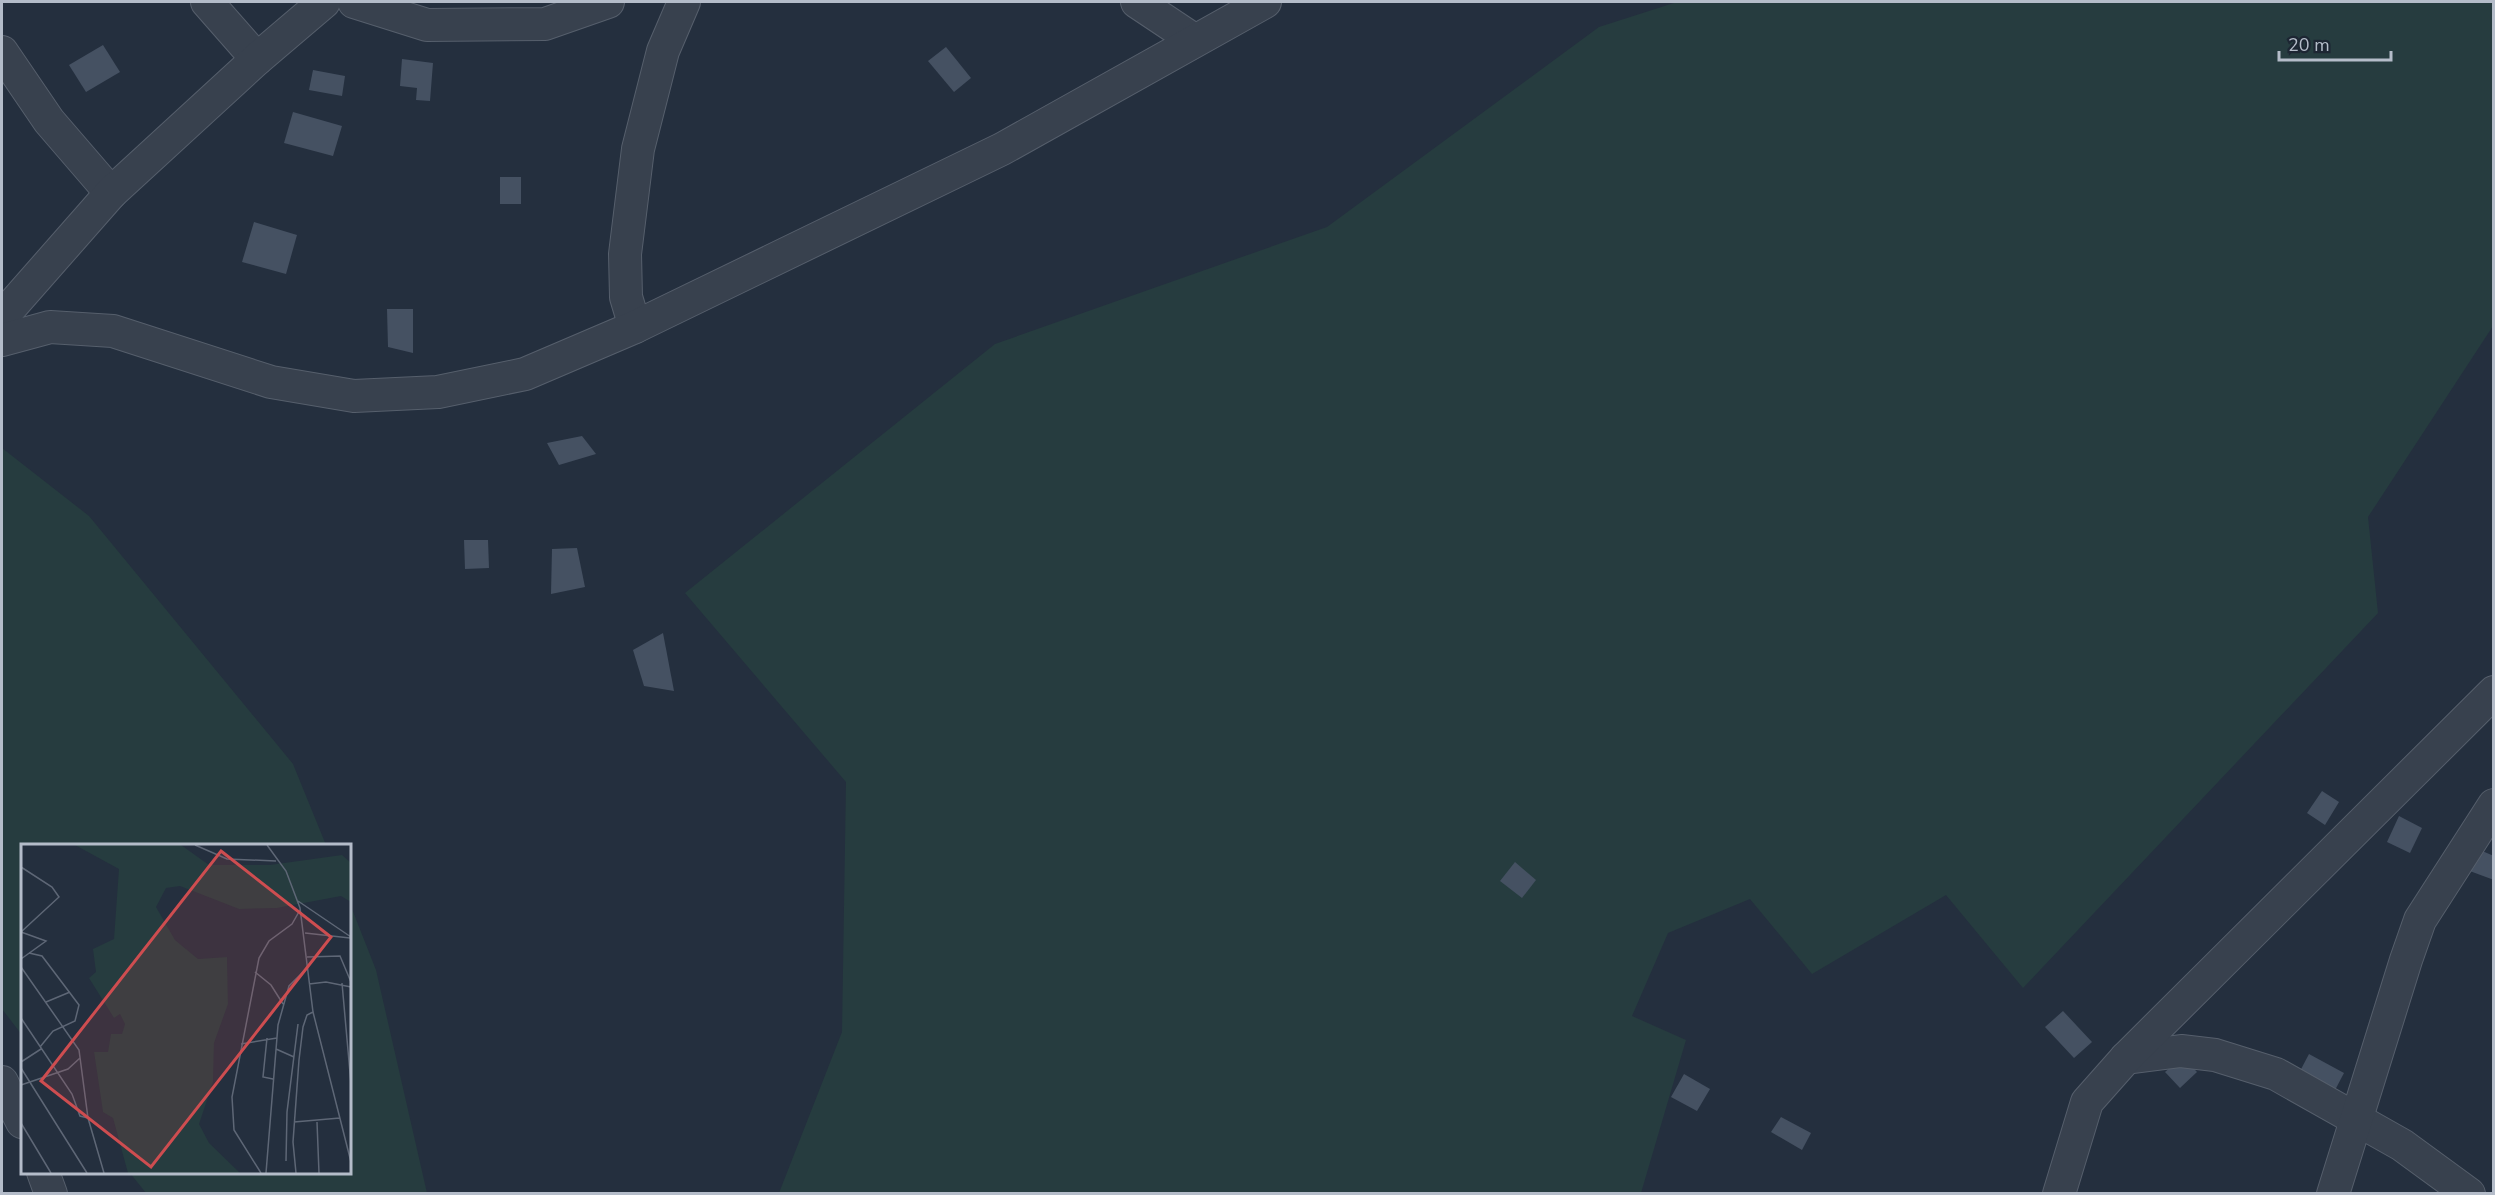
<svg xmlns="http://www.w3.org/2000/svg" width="2495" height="1195" font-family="'Nunito Sans',sans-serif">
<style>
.green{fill:#263c3f}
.building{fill:#455162}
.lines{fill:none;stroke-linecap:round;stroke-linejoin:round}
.minor-casing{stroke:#565f6c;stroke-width:34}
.minor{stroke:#38414e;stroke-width:32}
.inset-road{fill:none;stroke:#5e6776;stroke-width:1.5}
.view{fill:#ce4d50;fill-opacity:0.15;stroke:#ce4d50;stroke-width:3}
.inset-edge{fill:none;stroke:#b4bcc9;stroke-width:3}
</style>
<rect width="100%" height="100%" fill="#242f3e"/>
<g class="green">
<path d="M1677 2H2493V326L2368 517 2378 613 2023 988 1946 895 1812 974 1750 899 1668 933 1632 1016 1686 1040 1641 1193H779L842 1032 846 782 685 593 995 344 1327 227 1599 27Z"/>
<path d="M2 448 89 516 293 764 326 845 22 846V1035L2 1009Z"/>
<path d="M350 904 376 970 427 1193H146L130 1173 350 1172Z"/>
</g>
<g class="building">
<path d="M103 45 120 72 86 92 69 65Z"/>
<path d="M946 47 971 78 954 92 928 61Z"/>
<path d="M402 59 433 63 430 101 416 100 417 88 400 86Z"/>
<path d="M313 70 345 76 342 96 309 90Z"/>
<path d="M293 112 342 126 333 156 284 143Z"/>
<rect x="500" y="177" width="21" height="27"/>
<path d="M254 222 297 235 286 274 242 262Z"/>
<path d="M387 309H413V353L388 347Z"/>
<path d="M582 436 596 454 559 465 547 443Z"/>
<path d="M464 540H488L489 568 465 569Z"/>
<path d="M577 548 585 587 551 594 552 549Z"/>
<path d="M663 633 674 691 644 686 633 650Z"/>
<path d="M2322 791 2339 802 2325 825 2307 813Z"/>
<path d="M2399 816 2422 828 2410 853 2387 842Z"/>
<path d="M2475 848 2494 856V880L2467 870Z"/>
<path d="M1515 862 1536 880 1522 898 1500 881Z"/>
<path d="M2063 1011 2092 1042 2074 1058 2045 1027Z"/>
<path d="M2309 1054 2344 1073 2334 1092 2299 1073Z"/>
<path d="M2183 1057 2197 1072 2180 1088 2165 1072Z"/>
<path d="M1684 1074 1710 1089 1697 1111 1671 1097Z"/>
<path d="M1781 1117 1811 1133 1802 1150 1771 1132Z"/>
</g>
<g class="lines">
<g class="minor-casing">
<g id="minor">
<path d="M207 2 257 59"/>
<path d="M354 2 427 25 545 24 608 2"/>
<path d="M1137 2 1194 40"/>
<path d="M2 52 49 121 111 193"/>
<path d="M2 317 111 193 257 59 324 2"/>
<path d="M635 327 626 297 625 254 638 149 663 51 684 2"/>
<path d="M2 340 50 327 113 331 271 382 354 396 438 392 525 374 635 327 1002 149 1265 2"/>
<path d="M2126 1058 2181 1051 2215 1055 2276 1074 2402 1145 2469 1194"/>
<path d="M2 1082 22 1122"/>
<path d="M43 1172 51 1194"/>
<path d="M2059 1194 2087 1102 2126 1058 2494 692"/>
<path d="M2333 1194 2406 960 2420 920 2494 805"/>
</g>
</g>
<use href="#minor" class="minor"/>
</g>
<g transform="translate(21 844)">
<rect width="330" height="330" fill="#242f3e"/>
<path d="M54 1H160L188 21H249L321 11 330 19V58L320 52 256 64 218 65 159 42 145 44 135 63 154 96 177 115 206 113 207 160 193 199 192 238 178 280 188 299 219 329H107L92 274 82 268 73 208H87L90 190H101L104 180 99 170 93 174 68 134 75 128 72 105 93 95 98 25Z" fill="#263c3f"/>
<path class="inset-road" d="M174 1 206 15 255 17M246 1 265 27 279 64 292 168 330 318M0 23 31 43 38 53 0 88M277 57 330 93M0 88 25 97 0 115M284 89 329 94M8 109 21 112 58 161 54 177 32 187 19 203M286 113 319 112 330 138M0 123 58 206 67 274 83 329M234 128 250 141 262 160M321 139 330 240M288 140 305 138 330 143M25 158 49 148M0 174 51 250 59 272 67 274M246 194 242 233 252 235M220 200 256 194M255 205 273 213M0 218 20 205M0 224 66 329M0 241 47 225 59 214M273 278 319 274M296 278 298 329M0 279 30 329M265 317 266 268 277 180M240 329 213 286 211 253 238 114 248 97 271 80 279 66M245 329 257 181 268 142 286 124M275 329 272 298 278 216 282 183 286 171 292 168"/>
<path class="view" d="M200 7 310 93 130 323 20 237Z"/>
<rect width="330" height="330" class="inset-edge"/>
</g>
<rect width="2495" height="1195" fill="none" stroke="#b4bcc9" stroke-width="6"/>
<path d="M2279 51v9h112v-9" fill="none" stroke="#b4bcc9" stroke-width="3"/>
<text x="2288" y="51" font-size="18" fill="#b4bcc9" stroke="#1d2633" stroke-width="4.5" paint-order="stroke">20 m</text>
</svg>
